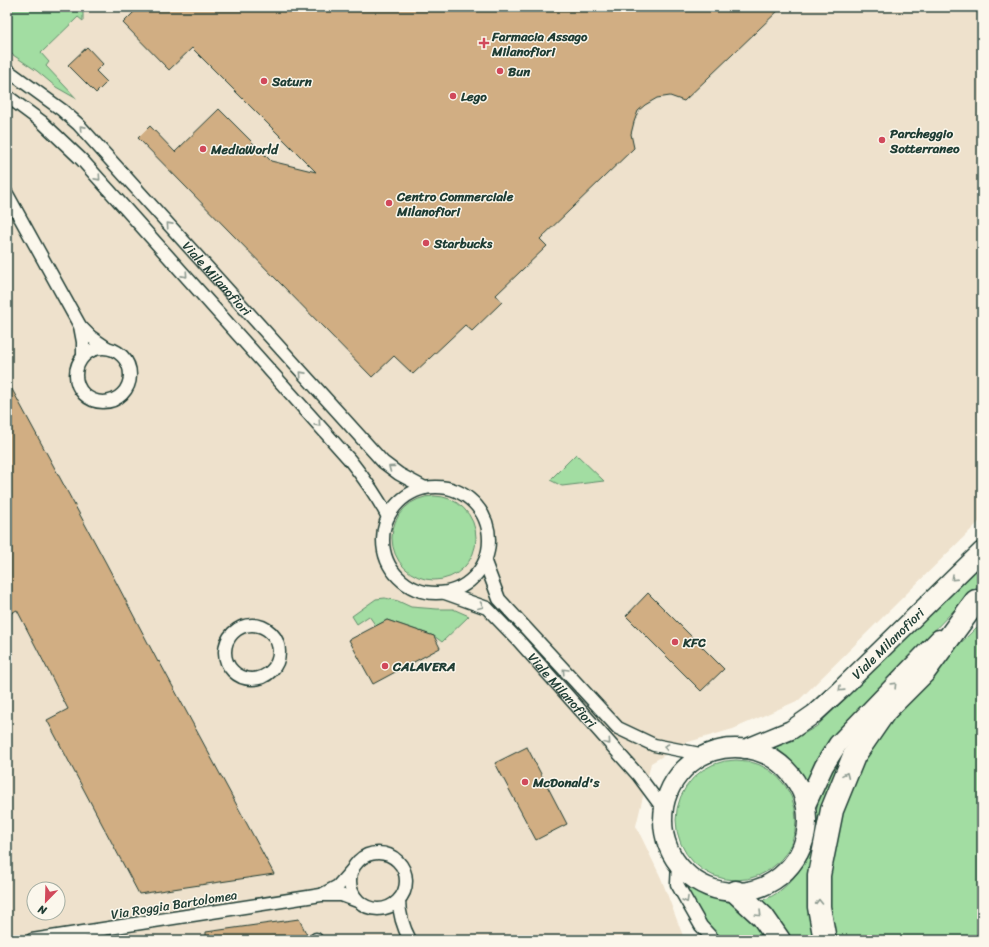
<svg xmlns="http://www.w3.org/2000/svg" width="989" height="947" font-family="Sriracha,sans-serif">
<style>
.built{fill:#eee1cc;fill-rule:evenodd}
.green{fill:#a2dda2;stroke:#608d6b}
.building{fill:#d1ae83;stroke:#1f3d34}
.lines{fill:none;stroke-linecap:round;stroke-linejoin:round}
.street-casing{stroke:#1f3d34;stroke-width:15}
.secondary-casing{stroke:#1f3d34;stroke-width:21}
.highway-casing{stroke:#1f3d34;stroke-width:25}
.street{stroke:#fbf7ec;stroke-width:12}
.secondary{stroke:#fbf7ec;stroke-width:18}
.highway{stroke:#fbf7ec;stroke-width:22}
.oneway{stroke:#8d9a90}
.poi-dot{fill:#d1495b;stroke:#fbf7ec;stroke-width:1.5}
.labels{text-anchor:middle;stroke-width:3;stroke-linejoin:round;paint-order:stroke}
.poi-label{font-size:13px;font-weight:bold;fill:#1f3d34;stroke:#fbf7ec;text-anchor:start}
.street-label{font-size:13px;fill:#1f3d34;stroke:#fbf7ec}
</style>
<rect width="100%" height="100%" fill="#fbf7ec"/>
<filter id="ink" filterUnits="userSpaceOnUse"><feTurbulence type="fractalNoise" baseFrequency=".025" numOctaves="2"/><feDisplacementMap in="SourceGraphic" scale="8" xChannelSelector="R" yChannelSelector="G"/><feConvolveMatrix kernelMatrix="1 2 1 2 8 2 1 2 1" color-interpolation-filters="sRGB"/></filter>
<g filter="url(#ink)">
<path class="built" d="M7 7H982V519L799 700 733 729 685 743 651 763 636 826 661 878 683 936 677 940H7ZM34 889H58V913H34Z"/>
<g class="green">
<path d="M7 7H80L83 12V21L78 17 41 53 49 62 46 66 77 99 56 87 37 71 7 51Z"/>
<path d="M576 454 604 481 562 486 550 480Z"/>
<circle cx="434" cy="538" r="42"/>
<path d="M982 565V581L849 719 837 734 807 785C799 768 788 758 773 747L792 741 817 726Z"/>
<path d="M385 598 398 601 411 607 437 609H453L469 616 442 642 434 636 387 620 376 626 369 616 357 624 352 616 376 599Z"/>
<path d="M982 622V940H834L828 883 834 839 854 775 892 711Z"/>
<path d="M852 741 851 750 817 940H786L756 902C760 901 764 900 768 898 789 889 812 858 815 836 816 824 815 812 819 799 825 778 838 758 852 741Z"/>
<circle cx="736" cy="820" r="60"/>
<path d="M683 882 712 898 732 902 747 916 769 940H721C706 924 689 903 683 882Z"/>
</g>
<g class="building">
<path d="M139 7H782L684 101 670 96 657 98 645 105 638 111 634 122 631 134 634 148 540 239 547 246 496 295 502 302 472 331 465 325 413 374 394 356 372 377 138 138 150 126 175 152 219 109 271 161 316 172 192 48 169 70 123 23Z"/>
<path d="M87 47 103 64 96 71 107 82 96 93 68 65Z"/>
<path d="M7 380 106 563 158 662 159 661 274 874 139 894 47 720 68 709 17 610 7 615Z"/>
<path d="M648 593 724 669 701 691 626 616Z"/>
<path d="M387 620 434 636 440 648 373 684 349 640Z"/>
<path d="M527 747 567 824 536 840 495 763Z"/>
<path d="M299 919 308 937V940H206V932Z"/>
</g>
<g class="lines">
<g class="street-casing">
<g id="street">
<path id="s1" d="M7 70 62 110 78 124 383 462 399 474 425 488"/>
<path d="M7 96 42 122 82 160 349 459C364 478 377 496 388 517"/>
<path d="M7 194 80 326 83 342V356"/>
<path d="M80 326 91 337 107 348"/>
<circle cx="103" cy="375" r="27"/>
<circle cx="436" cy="540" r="53"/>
<path d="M485 562 499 599 618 728 654 745 705 755"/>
<path id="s2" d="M445 593 487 608 518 640 638 775 664 810"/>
<circle cx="252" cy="652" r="27"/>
<circle cx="378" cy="881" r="28"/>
<path d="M678 863 677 884 701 926 714 940"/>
<path d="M323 894 338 886 352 870"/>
<path d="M399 900C399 915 403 927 410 940"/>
<path d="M32 940 321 895H341L357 901"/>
<path d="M315 940 316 939"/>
</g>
</g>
<g class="secondary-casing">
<g id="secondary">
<circle cx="735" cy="820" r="72"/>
<path id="s3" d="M745 749 791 730 814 714 840 690 982 551"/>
<path d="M806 805 824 766 838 744 939 639"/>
</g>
</g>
<g class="highway-casing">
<g id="highway">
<path d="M736 892 763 917 779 940"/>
<path d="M825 940 819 907V875L832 810 854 756 885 711 924 672 976 601"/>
</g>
</g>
<use href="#street" class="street"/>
<use href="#secondary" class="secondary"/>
<use href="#highway" class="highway"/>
</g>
<defs><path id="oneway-chevron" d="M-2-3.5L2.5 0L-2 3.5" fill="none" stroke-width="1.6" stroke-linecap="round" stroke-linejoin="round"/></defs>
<g class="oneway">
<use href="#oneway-chevron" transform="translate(82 128) rotate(-132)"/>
<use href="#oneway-chevron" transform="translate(98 178) rotate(48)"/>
<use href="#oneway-chevron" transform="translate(169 225) rotate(-132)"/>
<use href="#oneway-chevron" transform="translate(185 275) rotate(48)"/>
<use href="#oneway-chevron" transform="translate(302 374) rotate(-132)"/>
<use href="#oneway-chevron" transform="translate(318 424) rotate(48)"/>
<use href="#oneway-chevron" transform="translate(391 468) rotate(-143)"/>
<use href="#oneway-chevron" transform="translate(954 578) rotate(136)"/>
<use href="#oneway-chevron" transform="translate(481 606) rotate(22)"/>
<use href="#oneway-chevron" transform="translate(565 671) rotate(-133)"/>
<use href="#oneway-chevron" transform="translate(894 685) rotate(-46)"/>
<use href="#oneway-chevron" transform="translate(841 689) rotate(136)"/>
<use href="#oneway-chevron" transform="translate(608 742) rotate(49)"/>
<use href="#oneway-chevron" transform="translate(666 747) rotate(-169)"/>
<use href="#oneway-chevron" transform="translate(846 775) rotate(-66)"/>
<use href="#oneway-chevron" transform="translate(686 900) rotate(60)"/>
<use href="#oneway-chevron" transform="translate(819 902) rotate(-91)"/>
<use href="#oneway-chevron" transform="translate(759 914) rotate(45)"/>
</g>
</g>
<g class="poi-dot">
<path d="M482 37h4v4h4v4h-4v4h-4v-4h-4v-4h4z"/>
<circle cx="500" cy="71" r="4"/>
<circle cx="264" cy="81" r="4"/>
<circle cx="453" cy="96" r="4"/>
<circle cx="882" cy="140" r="4"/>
<circle cx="203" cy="149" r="4"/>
<circle cx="389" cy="203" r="4"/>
<circle cx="426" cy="243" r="4"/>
<circle cx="675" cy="642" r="4"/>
<circle cx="385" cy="666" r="4"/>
<circle cx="525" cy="782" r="4"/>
</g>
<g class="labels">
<g class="poi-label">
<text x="492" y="41">Farmacia Assago<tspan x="492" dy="15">Milanofiori</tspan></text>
<text x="508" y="76">Bun</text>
<text x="272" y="86">Saturn</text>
<text x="461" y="101">Lego</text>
<text x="890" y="138">Parcheggio<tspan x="890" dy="15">Sotterraneo</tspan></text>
<text x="211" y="154">MediaWorld</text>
<text x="397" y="201">Centro Commerciale<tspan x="397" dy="15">Milanofiori</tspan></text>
<text x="434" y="248">Starbucks</text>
<text x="683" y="647">KFC</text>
<text x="393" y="671">CALAVERA</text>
<text x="533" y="787">McDonald's</text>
</g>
<g class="street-label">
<text dy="5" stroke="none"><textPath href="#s1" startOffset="297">Viale Milanofiori</textPath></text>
<text dy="5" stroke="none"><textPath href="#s3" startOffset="180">Viale Milanofiori</textPath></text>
<text dy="5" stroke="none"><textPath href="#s2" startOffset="156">Viale Milanofiori</textPath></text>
<text transform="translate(174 904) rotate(-9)" y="5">Via Roggia Bartolomea</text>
</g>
</g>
<rect width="989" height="947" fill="none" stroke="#fbf7ec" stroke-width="24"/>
<rect x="12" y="12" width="965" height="923" fill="none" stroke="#1f3d34" stroke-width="1.5" filter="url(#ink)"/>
<g transform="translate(46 901) rotate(203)"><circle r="19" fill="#fbf7ec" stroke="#a3ada2"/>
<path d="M0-3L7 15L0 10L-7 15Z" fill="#d1495b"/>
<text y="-6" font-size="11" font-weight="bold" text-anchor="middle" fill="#1f3d34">N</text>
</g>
</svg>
